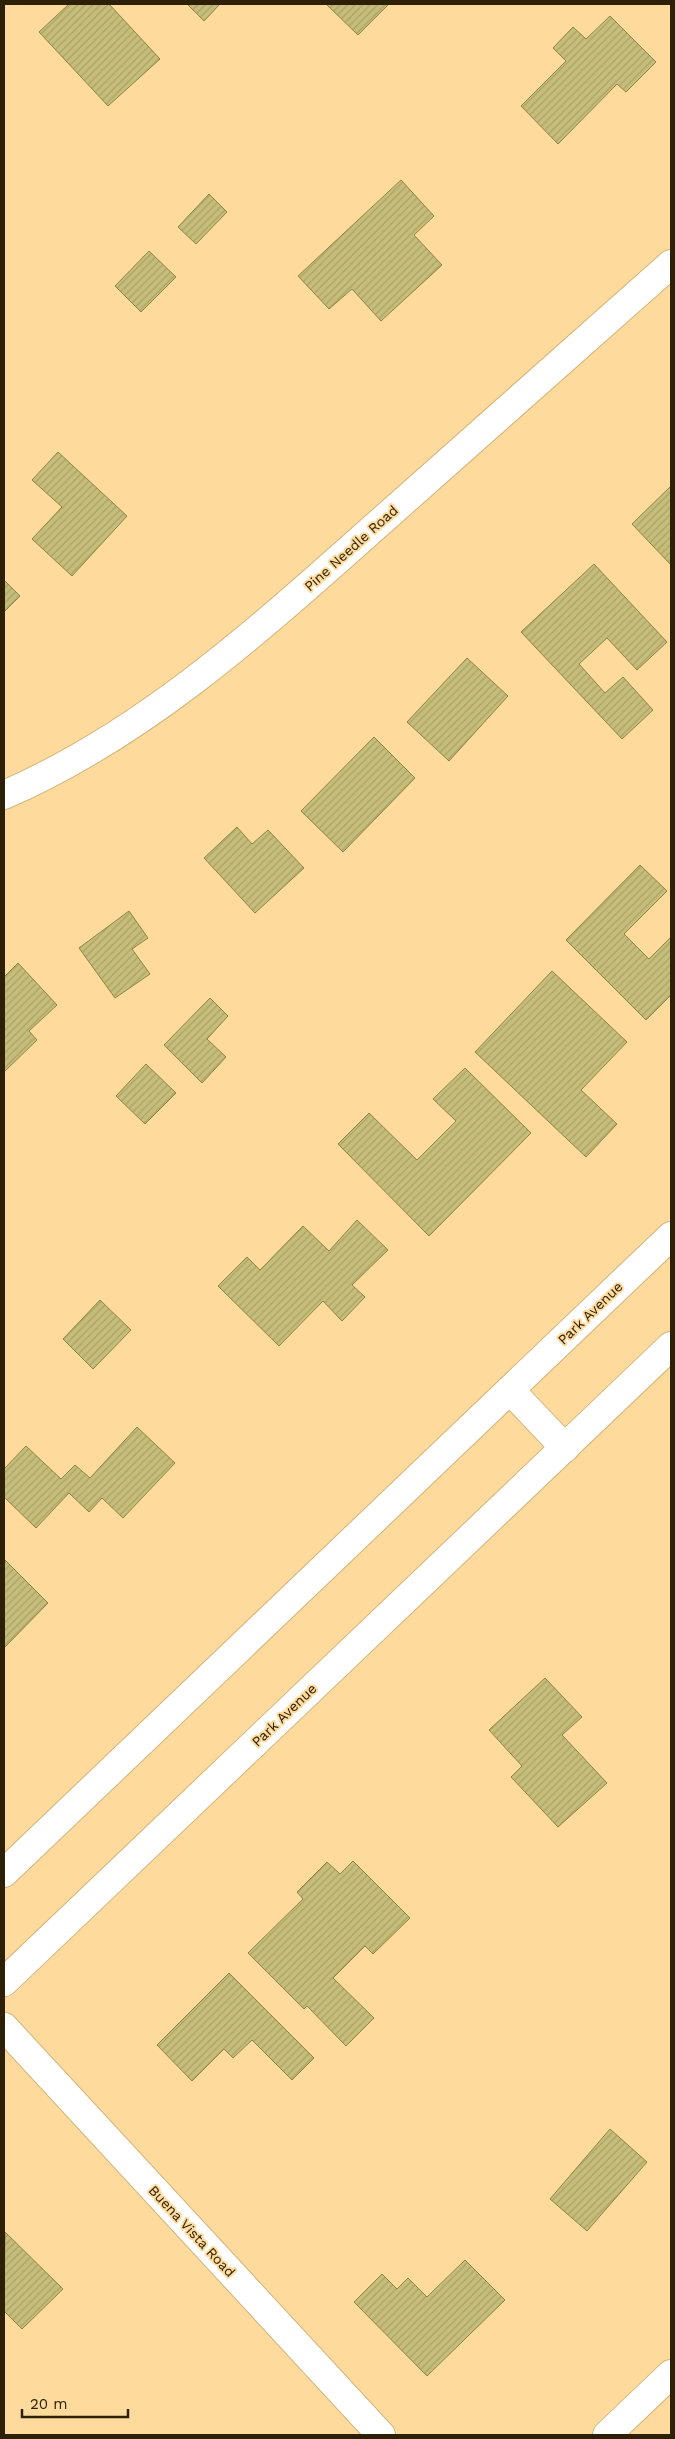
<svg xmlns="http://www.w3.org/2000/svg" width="675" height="2439" font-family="'Work Sans',sans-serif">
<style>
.building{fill:url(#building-hatch);stroke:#8d8442}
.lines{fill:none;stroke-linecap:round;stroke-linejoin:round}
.street-casing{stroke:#d5b376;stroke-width:30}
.secondary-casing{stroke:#d5b376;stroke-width:30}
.street{stroke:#fff;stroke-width:28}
.secondary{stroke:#fff;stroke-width:28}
.labels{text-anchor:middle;stroke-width:4;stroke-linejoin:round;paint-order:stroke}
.street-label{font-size:14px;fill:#2d2006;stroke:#fedb9d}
</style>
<defs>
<pattern id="building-hatch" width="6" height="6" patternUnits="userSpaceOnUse" patternTransform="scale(1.25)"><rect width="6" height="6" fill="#c6bd7a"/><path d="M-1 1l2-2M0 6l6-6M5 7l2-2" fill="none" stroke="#aaa268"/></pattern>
</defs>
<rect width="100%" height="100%" fill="#fedb9d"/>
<g class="building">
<path d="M69 4H109L160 59 108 106 39 32Z"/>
<path d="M187 4H220L204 21Z"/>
<path d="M326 4H389L358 35Z"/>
<path d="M610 16 656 62 626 92 617 84 558 144 521 106 566 61 553 48 573 27 586 39Z"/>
<path d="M401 180 434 216 414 235 442 265 381 321 352 289 329 309 298 276Z"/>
<path d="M209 194 227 212 196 244 178 227Z"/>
<path d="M149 251 176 277 141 312 115 286Z"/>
<path d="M58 452 127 516 72 576 32 539 62 507 32 480Z"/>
<path d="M671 486V565L632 524Z"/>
<path d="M594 564 667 642 637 670 607 638 579 664 605 693 623 677 653 710 622 739 521 632Z"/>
<path d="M4 580 20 596 4 612Z"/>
<path d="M467 658 508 696 449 761 407 722Z"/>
<path d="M374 737 415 778 343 852 301 811Z"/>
<path d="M237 827 252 844 268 830 304 868 255 913 204 858Z"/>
<path d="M640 865 667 891 624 934 649 959 671 937V995L646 1020 566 940Z"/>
<path d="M129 911 148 938 132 949 150 974 115 998 79 948Z"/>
<path d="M18 963 57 1005 29 1031 37 1040 4 1072V977Z"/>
<path d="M552 971 627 1042 581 1090 617 1124 586 1157 475 1052Z"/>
<path d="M210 998 228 1016 207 1039 226 1057 202 1083 164 1045Z"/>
<path d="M146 1064 176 1093 145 1124 116 1096Z"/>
<path d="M465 1068 531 1133 429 1236 338 1144 369 1113 417 1160 456 1121 433 1099Z"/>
<path d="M357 1220 388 1250 352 1285 365 1297 342 1321 323 1301 279 1346 218 1286 247 1257 260 1270 303 1226 329 1251Z"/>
<path d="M100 1300 131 1330 93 1369 63 1339Z"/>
<path d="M137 1427 175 1463 123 1518 102 1498 89 1512 69 1493 36 1528 4 1497V1469L26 1446 61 1479 75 1465 90 1478Z"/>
<path d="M4 1559 48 1603 4 1648Z"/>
<path d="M545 1678 582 1717 562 1735 607 1783 558 1827 511 1777 522 1766 489 1730Z"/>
<path d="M353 1861 410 1918 373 1954 365 1946 333 1978 374 2018 346 2046 307 2006 304 2009 248 1953 303 1899 297 1892 327 1862 340 1874Z"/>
<path d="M229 1973 314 2058 292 2080 252 2040 233 2058 224 2049 192 2081 157 2045Z"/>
<path d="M610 2129 647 2162 587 2231 550 2199Z"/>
<path d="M5 2232 63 2289 22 2329 4 2311Z"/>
<path d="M465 2260 505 2300 427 2376 354 2302 382 2274 397 2289 408 2278 427 2297Z"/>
</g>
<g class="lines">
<g class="street-casing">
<g id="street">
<path d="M510 1390 565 1448"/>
<path d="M4 1873 671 1236"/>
<path d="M4 1982 671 1346"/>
</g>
</g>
<g class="secondary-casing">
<g id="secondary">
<path d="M4 795C147 733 263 626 378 524 476 437 574 351 671 264"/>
<path d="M4 2027 381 2435"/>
<path d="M607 2435 671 2374"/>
</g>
</g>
<use href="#street" class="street"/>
<use href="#secondary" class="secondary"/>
</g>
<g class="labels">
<g class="street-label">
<text transform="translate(351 548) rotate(-42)" y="5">Pine Needle Road</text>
<text transform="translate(590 1313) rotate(-44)" y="5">Park Avenue</text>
<text transform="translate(284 1715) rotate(-44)" y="5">Park Avenue</text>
<text transform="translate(192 2231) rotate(47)" y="5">Buena Vista Road</text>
</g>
</g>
<rect width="675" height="2439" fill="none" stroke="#2d2006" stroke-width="10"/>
<path d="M22 2409v8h106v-8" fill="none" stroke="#2d2006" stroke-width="2.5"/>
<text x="30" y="2409" font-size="15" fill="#2d2006" stroke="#fedb9d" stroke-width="4" paint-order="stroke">20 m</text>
</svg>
